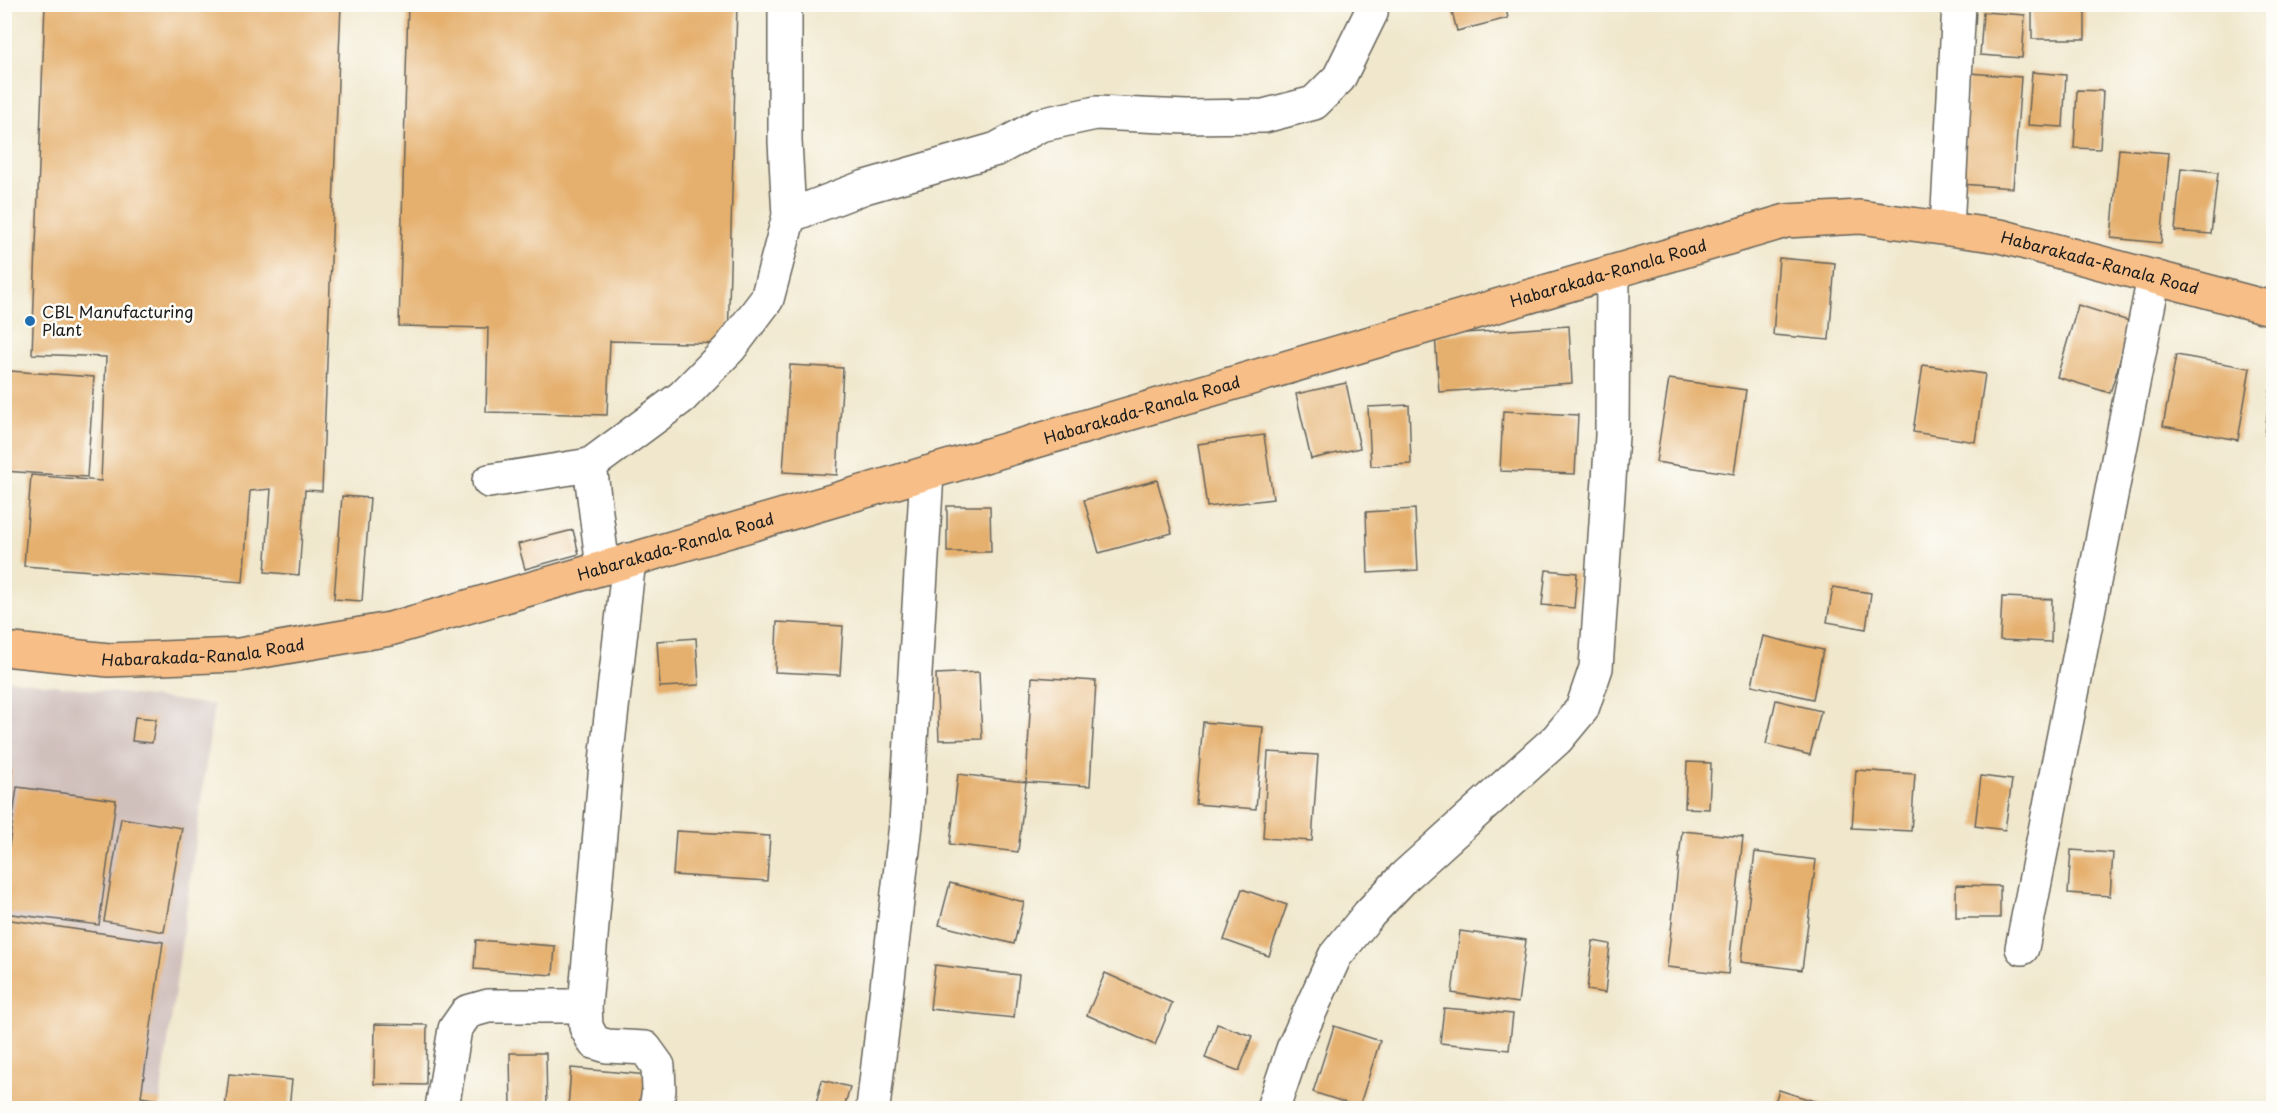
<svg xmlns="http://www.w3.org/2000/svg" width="2278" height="1113" font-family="'Playpen Sans',sans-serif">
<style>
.industrial{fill:#d0c0bc}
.building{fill:#e5b06e}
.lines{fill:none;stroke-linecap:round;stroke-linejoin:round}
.minor-casing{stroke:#66635a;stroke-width:36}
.major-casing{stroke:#66635a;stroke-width:36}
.minor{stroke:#fff;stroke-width:33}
.major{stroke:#f7be87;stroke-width:33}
.poi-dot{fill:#1f6fb2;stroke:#fdfcf7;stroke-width:2}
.labels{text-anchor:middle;stroke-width:5;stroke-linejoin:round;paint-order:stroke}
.street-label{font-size:16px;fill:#1c1c1c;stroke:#fdfcf7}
.poi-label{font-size:16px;fill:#1c1c1c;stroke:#fdfcf7;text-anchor:start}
</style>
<rect width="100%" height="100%" fill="#fdfcf7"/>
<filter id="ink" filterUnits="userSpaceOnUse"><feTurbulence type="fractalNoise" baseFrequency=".0167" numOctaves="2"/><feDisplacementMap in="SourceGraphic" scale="12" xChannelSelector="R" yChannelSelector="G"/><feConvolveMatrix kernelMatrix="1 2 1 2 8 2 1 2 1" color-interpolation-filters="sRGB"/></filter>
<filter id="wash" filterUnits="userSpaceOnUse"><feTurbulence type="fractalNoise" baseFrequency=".008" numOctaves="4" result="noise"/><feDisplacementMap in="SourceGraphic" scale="24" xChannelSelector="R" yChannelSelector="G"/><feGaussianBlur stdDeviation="1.35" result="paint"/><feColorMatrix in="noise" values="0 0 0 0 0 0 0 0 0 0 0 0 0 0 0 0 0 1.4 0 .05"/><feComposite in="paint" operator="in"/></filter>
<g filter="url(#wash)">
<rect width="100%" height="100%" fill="#f0e7cc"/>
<path class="industrial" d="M5 679 214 705 159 1108H5Z"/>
<g id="blocks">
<g class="building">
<path d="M45 4H341L322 491 305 490 299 575 265 572 271 489 250 491 243 582 24 566 31 475 101 481 106 357 32 354Z"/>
<path d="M408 4H737L728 344 610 341 607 415 486 412 488 328 399 326Z"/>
<path d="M1450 4H1505L1508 18 1457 31Z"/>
<path d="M1989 4H2019L2018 10Z"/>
<rect x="2032" y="4" width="53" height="35"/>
<path d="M1983 12 2025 15 2022 58 1980 55Z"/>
<path d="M2032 72 2066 75 2063 127 2028 125Z"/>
<path d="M1969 73 2021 77 2013 188 1961 184Z"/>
<path d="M2077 90 2103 91 2100 149 2074 148Z"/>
<path d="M2119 149 2169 153 2161 243 2111 238Z"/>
<path d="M2181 168 2218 172 2211 234 2175 231Z"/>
<path d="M1779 258 1835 263 1829 340 1773 335Z"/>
<path d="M2078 305 2132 322 2110 393 2057 377Z"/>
<path d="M1569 326 1572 383 1439 392 1435 335Z"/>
<path d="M2176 355 2250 368 2238 440 2163 426Z"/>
<path d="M790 365 843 368 837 475 783 472Z"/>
<path d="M1923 365 1985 374 1975 442 1913 432Z"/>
<path d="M10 371 94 377 87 477 4 471V440Z"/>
<path d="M1669 379 1746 390 1734 474 1656 462Z"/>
<path d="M1346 383 1360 448 1311 459 1296 394Z"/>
<path d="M2270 391 2274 392V436L2265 435Z"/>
<path d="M1409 405 1411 464 1371 466 1368 407Z"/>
<path d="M1503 411 1578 415 1575 474 1500 471Z"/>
<path d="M1264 435 1273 499 1207 507 1198 444Z"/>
<path d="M1157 480 1172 533 1099 553 1084 500Z"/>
<path d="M342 496 370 498 362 601 334 599Z"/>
<path d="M947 506H990L991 552H947Z"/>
<path d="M1415 509 1418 570 1368 573 1366 512Z"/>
<path d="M573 530 579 554 525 569 518 544Z"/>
<path d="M1546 570 1577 573 1574 608 1542 605Z"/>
<path d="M1833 587 1871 593 1866 629 1827 622Z"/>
<path d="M2002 597 2052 599 2051 642 2000 640Z"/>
<path d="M777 622 843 626 840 675 775 672Z"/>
<path d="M1763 636 1823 650 1813 699 1752 685Z"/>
<path d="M696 638 699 685 660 687 657 641Z"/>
<path d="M979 672 982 739 939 740 936 674Z"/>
<path d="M1032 677 1096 681 1090 786 1026 782 1018 852 950 844 958 774 1026 782Z"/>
<path d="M1776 700 1821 711 1810 755 1766 744Z"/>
<path d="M135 717 156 719 152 743 132 741Z"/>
<path d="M1203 722 1263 727 1256 809 1196 804Z"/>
<path d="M1268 752 1318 755 1312 841 1263 838Z"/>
<path d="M1687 762 1711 763 1709 809 1685 808Z"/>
<path d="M4 768 12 769 6 807 4 806Z"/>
<path d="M1856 770 1915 774 1911 831 1852 828Z"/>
<path d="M1981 776 2012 780 2005 830 1975 826Z"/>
<path d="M17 787 116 800 99 925 4 913V883Z"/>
<path d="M121 818 182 828 164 932 104 921Z"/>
<path d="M676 831 770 836 767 881 673 875Z"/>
<path d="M1682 831 1743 837 1728 974 1667 967Z"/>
<path d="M2071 850 2113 853 2110 896 2068 893Z"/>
<path d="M1755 852 1816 860 1802 970 1741 962Z"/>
<path d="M950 883 1024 902 1014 944 939 925Z"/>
<path d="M1956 885 2000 886V918H1956Z"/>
<path d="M1242 889 1287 905 1269 956 1224 940Z"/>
<path d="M4 919 163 942 141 1097 161 1100 159 1108H4Z"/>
<path d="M1460 931 1526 940 1518 1003 1452 993Z"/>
<path d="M476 940 555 946 553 975 474 969Z"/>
<path d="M1593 941 1610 944 1605 993 1587 990Z"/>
<path d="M935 965 1019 975 1014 1018 930 1009Z"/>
<path d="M1105 973 1172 1003 1155 1045 1087 1015Z"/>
<path d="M1444 1008 1513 1014 1509 1050 1440 1043Z"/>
<path d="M375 1024 427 1025 426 1085 374 1084Z"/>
<path d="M1217 1024 1252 1036 1239 1071 1205 1058Z"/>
<path d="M1334 1026 1380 1041 1359 1107 1313 1092Z"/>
<path d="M510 1053H546L547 1108H511Z"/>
<path d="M571 1068 648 1075 645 1108H568Z"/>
<path d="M229 1074 292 1080 289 1108H225Z"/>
<path d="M822 1080 850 1087 844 1108H815Z"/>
<path d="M1779 1090 1836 1108H1773Z"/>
</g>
</g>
</g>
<g filter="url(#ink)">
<use href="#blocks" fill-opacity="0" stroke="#66635a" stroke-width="1.5"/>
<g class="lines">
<g class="minor-casing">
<g id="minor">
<path d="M789 216 865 187 997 149 1040 125 1096 113 1186 117 1264 116 1314 103 1339 78 1371 13 1372 4"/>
<path d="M1947 228 1959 4"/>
<path d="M489 481 590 465"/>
<path d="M629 560 607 752 585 1006 586 1027 594 1042 607 1046 645 1048 658 1066 659 1090 656 1108"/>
<path d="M603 568 590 465 682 397 730 348 767 299 789 216 785 141V4"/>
<path d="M2022 948 2154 277"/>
<path d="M442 1108 455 1029 467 1012 488 1006H585"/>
<path d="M873 1108 906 824 927 473"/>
<path d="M1273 1108 1293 1049 1335 956 1369 914 1405 876 1557 739 1582 709 1596 668 1612 436 1613 272"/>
</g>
</g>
<g class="major-casing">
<g id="major">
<path id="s1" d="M4 649 109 660 239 655 390 629 603 568 1786 221 1860 217 2000 236 2274 309"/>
</g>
</g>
<use href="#minor" class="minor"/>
<use href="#major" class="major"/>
</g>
</g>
<circle class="poi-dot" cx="30" cy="321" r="6"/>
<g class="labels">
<g class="street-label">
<text dy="6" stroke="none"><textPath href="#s1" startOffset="2162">Habarakada-Ranala Road</textPath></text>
<text dy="6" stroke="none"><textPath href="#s1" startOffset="1658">Habarakada-Ranala Road</textPath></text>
<text dy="6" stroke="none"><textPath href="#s1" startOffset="1172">Habarakada-Ranala Road</textPath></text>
<text dy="6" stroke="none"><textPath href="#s1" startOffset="686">Habarakada-Ranala Road</textPath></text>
<text dy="6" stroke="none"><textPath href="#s1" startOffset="200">Habarakada-Ranala Road</textPath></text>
</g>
<g class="poi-label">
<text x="42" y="318">CBL Manufacturing<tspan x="42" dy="18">Plant</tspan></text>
</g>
</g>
<rect width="2278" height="1113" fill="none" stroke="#fdfcf7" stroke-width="24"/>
</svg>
